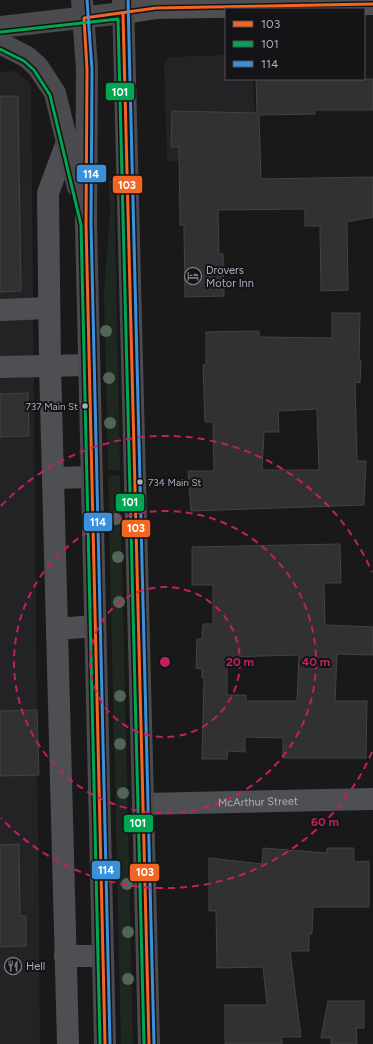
<svg xmlns="http://www.w3.org/2000/svg" width="373" height="1044" font-family="Figtree,sans-serif">
<style>
.built{fill:#232326}
.green{fill:#1f2721}
.building{fill:#313132;stroke:#424346;fill-rule:evenodd}
.lines{fill:none;stroke-linecap:round;stroke-linejoin:round}
.minor{stroke:#4e4f52;stroke-width:22}
.major{stroke:#4b4b4e;stroke-width:22}
.highway{stroke:#4b4b4f;stroke-width:22}
.bus-1-casing{stroke:#141316;stroke-width:6}
.bus-2-casing{stroke:#141316;stroke-width:6}
.bus-3-casing{stroke:#141316;stroke-width:6}
.bus-1{stroke:#f26522;stroke-width:3}
.bus-2{stroke:#00a651;stroke-width:3}
.bus-3{stroke:#3a90db;stroke-width:3}
.tree{fill:#536556}
.ring{fill:none;stroke:#c12060;stroke-width:2;stroke-dasharray:7 5}
.bus-dot{fill:#abafba;stroke:#141316;stroke-width:1.5}
.labels{text-anchor:middle;stroke-width:4;stroke-linejoin:round;paint-order:stroke}
.bus-label{font-size:10px;fill:#abafba;stroke:#141316;text-anchor:end}
.poi-label{font-size:11px;fill:#abafba;stroke:#141316;text-anchor:start}
.street-label{font-size:11px;fill:#abafba;stroke:#141316}
.centre{fill:#c12060;stroke:#141316;stroke-width:2}
.ring-label{font-size:12px;text-anchor:middle;font-weight:bold;fill:#c12060;stroke:#141316;stroke-width:4;stroke-linejoin:round;paint-order:stroke}
.line-badge{stroke:#141316;stroke-width:1.5}
.badge-label{font-size:11px;text-anchor:middle;font-weight:bold;fill:#fff}
</style>
<rect width="100%" height="100%" fill="#19191a"/>
<g class="built">
<path d="M226 55V79H253L257 156 167 162 164 64 170 57Z"/>
<path d="M15 71 31 84 40 1044H0V72Z"/>
</g>
<g class="green">
<path d="M109 181H114L120 470H108L104 293 110 211Z"/>
<path d="M120 475 133 1044H121L108 476Z"/>
</g>
<g class="building">
<path d="M256 79H373V110H315V114L259 115 261 179 373 177V217L347 222 348 290 321 291 320 226H305V209L218 210 219 254H223L224 296 185 297 184 225H180L179 147H171L172 111 257 113Z"/>
<path d="M0 96H18L21 291 0 292Z"/>
<path d="M332 313H360L359 361H361L360 383 355 382 357 461H366L364 505 191 511 188 471H214L213 422H205L203 365H206V332L259 331V337L332 338ZM317 409 319 470H262L264 432H279L278 411Z"/>
<path d="M28 393 29 436 0 437V394Z"/>
<path d="M340 544 341 583H324L325 625 373 627V655L337 654 335 701H367L366 758H283V738L245 737V752L228 751 227 759H202L204 678H202V669L196 668 197 639H202L203 624H213V585H192V547ZM299 655 297 701H246V695H227V657Z"/>
<path d="M37 710 39 775 0 776V711Z"/>
<path d="M19 844 20 916H26V946L0 947V845Z"/>
<path d="M263 848 327 853V848H354V862L369 861V907H313L312 934H309V951H290L301 1037H282V1044H225V1005H267L263 967 217 968 216 911H209V858L262 864Z"/>
<path d="M328 1001H364V1028H356L357 1044H331V1038H321Z"/>
</g>
<g class="lines">
<g class="minor">
<path d="M123 13 156 8 373 4"/>
<path d="M67 142 48 193 50 366 68 1044"/>
<path d="M0 310 49 308"/>
<path d="M0 367 89 365"/>
<path d="M53 478 91 477"/>
<path d="M57 629 95 626"/>
<path id="s1" d="M144 804 373 799"/>
<path d="M65 956H103"/>
</g>
<path class="major" d="M0 27 123 13"/>
<g class="highway">
<path d="M82 0 87 69 86 224 105 1044"/>
<path d="M123 0 149 1044"/>
<path d="M0 43 27 57 38 67 55 93 78 187"/>
</g>
<g class="bus-1-casing">
<g id="bus-1">
<path d="M123 13 149 1044"/>
<path d="M105 1044 86 224 87 69 84 18 156 8 373 4"/>
</g>
</g>
<g class="bus-2-casing">
<g id="bus-2">
<path d="M1 32 118 19 144 1044"/>
<path d="M0 49 24 61 34 70 50 95 81 225 100 1044"/>
</g>
</g>
<g class="bus-3-casing">
<g id="bus-3">
<path d="M87 0 92 69 91 224 110 1044"/>
<path d="M128 0 154 1044"/>
</g>
</g>
<use href="#bus-1" class="bus-1"/>
<use href="#bus-2" class="bus-2"/>
<use href="#bus-3" class="bus-3"/>
</g>
<g class="tree">
<circle cx="106" cy="331" r="6"/>
<circle cx="109" cy="378" r="6"/>
<circle cx="110" cy="423" r="6"/>
<circle cx="116" cy="519" r="6"/>
<circle cx="118" cy="557" r="6"/>
<circle cx="119" cy="602" r="6"/>
<circle cx="120" cy="696" r="6"/>
<circle cx="120" cy="744" r="6"/>
<circle cx="123" cy="793" r="6"/>
<circle cx="127" cy="884" r="6"/>
<circle cx="128" cy="932" r="6"/>
<circle cx="128" cy="979" r="6"/>
</g>
<g class="ring">
<circle cx="165" cy="662" r="75"/>
<circle cx="165" cy="662" r="151"/>
<path d="M372 752A226 226 0 0 1 1 818M1 506A226 226 0 0 1 372 572"/>
</g>
<defs>
<g id="hotel-ring" transform="scale(0.9)"><circle r="9.5" fill="#141316" stroke="#787a82" stroke-width="1.5"/><path d="M-6-4.5h1.5V1H6V5H4.5V3h-9V5H-6ZM-4 0a1.8 1.8 0 1 1 3.6 0ZM.5 0V-2.5h3Q6-2.5 6 0Z" fill="#787a82"/></g>
<g id="restaurant-ring" transform="scale(0.9)"><circle r="9.5" fill="#141316" stroke="#787a82" stroke-width="1.5"/><path d="M-5-6h1v4h1v-4h1v4h1v-4h1v5L-1.5 .5V6h-2V.5L-5-1ZM5-6V6H3V1.5H1.5Q1.5-4 5-6Z" fill="#787a82"/></g>
</defs>
<g fill-rule="evenodd">
<use href="#hotel-ring" x="193" y="276"/>
<use href="#restaurant-ring" x="13" y="966"/>
</g>
<g class="bus-dot">
<circle cx="85" cy="406" r="3.5"/>
<circle cx="140" cy="482" r="3.5"/>
</g>
<g class="labels">
<g class="bus-label">
<text x="78" y="410">737 Main St</text>
<text x="148" y="486" text-anchor="start">734 Main St</text>
</g>
<g class="poi-label">
<text x="206" y="274">Drovers<tspan x="206" dy="13">Motor Inn</tspan></text>
<text x="26" y="970">Hell</text>
</g>
<g class="street-label">
<text dy="4" stroke="none"><textPath href="#s1" startOffset="114">McArthur Street</textPath></text>
</g>
</g>
<circle cx="165" cy="662" r="6" class="centre"/>
<g class="ring-label">
<text x="240" y="666">20 m</text>
<text x="316" y="666">40 m</text>
<text x="325" y="826">60 m</text>
</g>
<g class="line-badge">
<rect x="105" y="82" width="30" height="19" rx="4" fill="#00a651"/>
<rect x="76" y="164" width="31" height="19" rx="4" fill="#3a90db"/>
<rect x="112" y="175" width="31" height="19" rx="4" fill="#f26522"/>
<rect x="115" y="493" width="30" height="19" rx="4" fill="#00a651"/>
<rect x="83" y="512" width="30" height="20" rx="4" fill="#3a90db"/>
<rect x="121" y="519" width="30" height="19" rx="4" fill="#f26522"/>
<rect x="123" y="814" width="31" height="19" rx="4" fill="#00a651"/>
<rect x="91" y="860" width="30" height="20" rx="4" fill="#3a90db"/>
<rect x="129" y="863" width="31" height="19" rx="4" fill="#f26522"/>
</g>
<g class="badge-label">
<text x="120" y="96">101</text>
<text x="91" y="178">114</text>
<text x="127" y="189">103</text>
<text x="130" y="506">101</text>
<text x="98" y="526">114</text>
<text x="136" y="532">103</text>
<text x="138" y="827">101</text>
<text x="106" y="874">114</text>
<text x="145" y="876">103</text>
</g>
<rect x="225" y="8" width="140" height="72" fill="#141316" stroke="#505158"/>
<rect x="233" y="21" width="20" height="6" fill="#f26522" stroke="#505158"/>
<text x="261" y="28" font-size="12" fill="#abafba">103</text>
<rect x="233" y="41" width="20" height="6" fill="#00a651" stroke="#505158"/>
<text x="261" y="48" font-size="12" fill="#abafba">101</text>
<rect x="233" y="61" width="20" height="6" fill="#3a90db" stroke="#505158"/>
<text x="261" y="68" font-size="12" fill="#abafba">114</text>
</svg>
